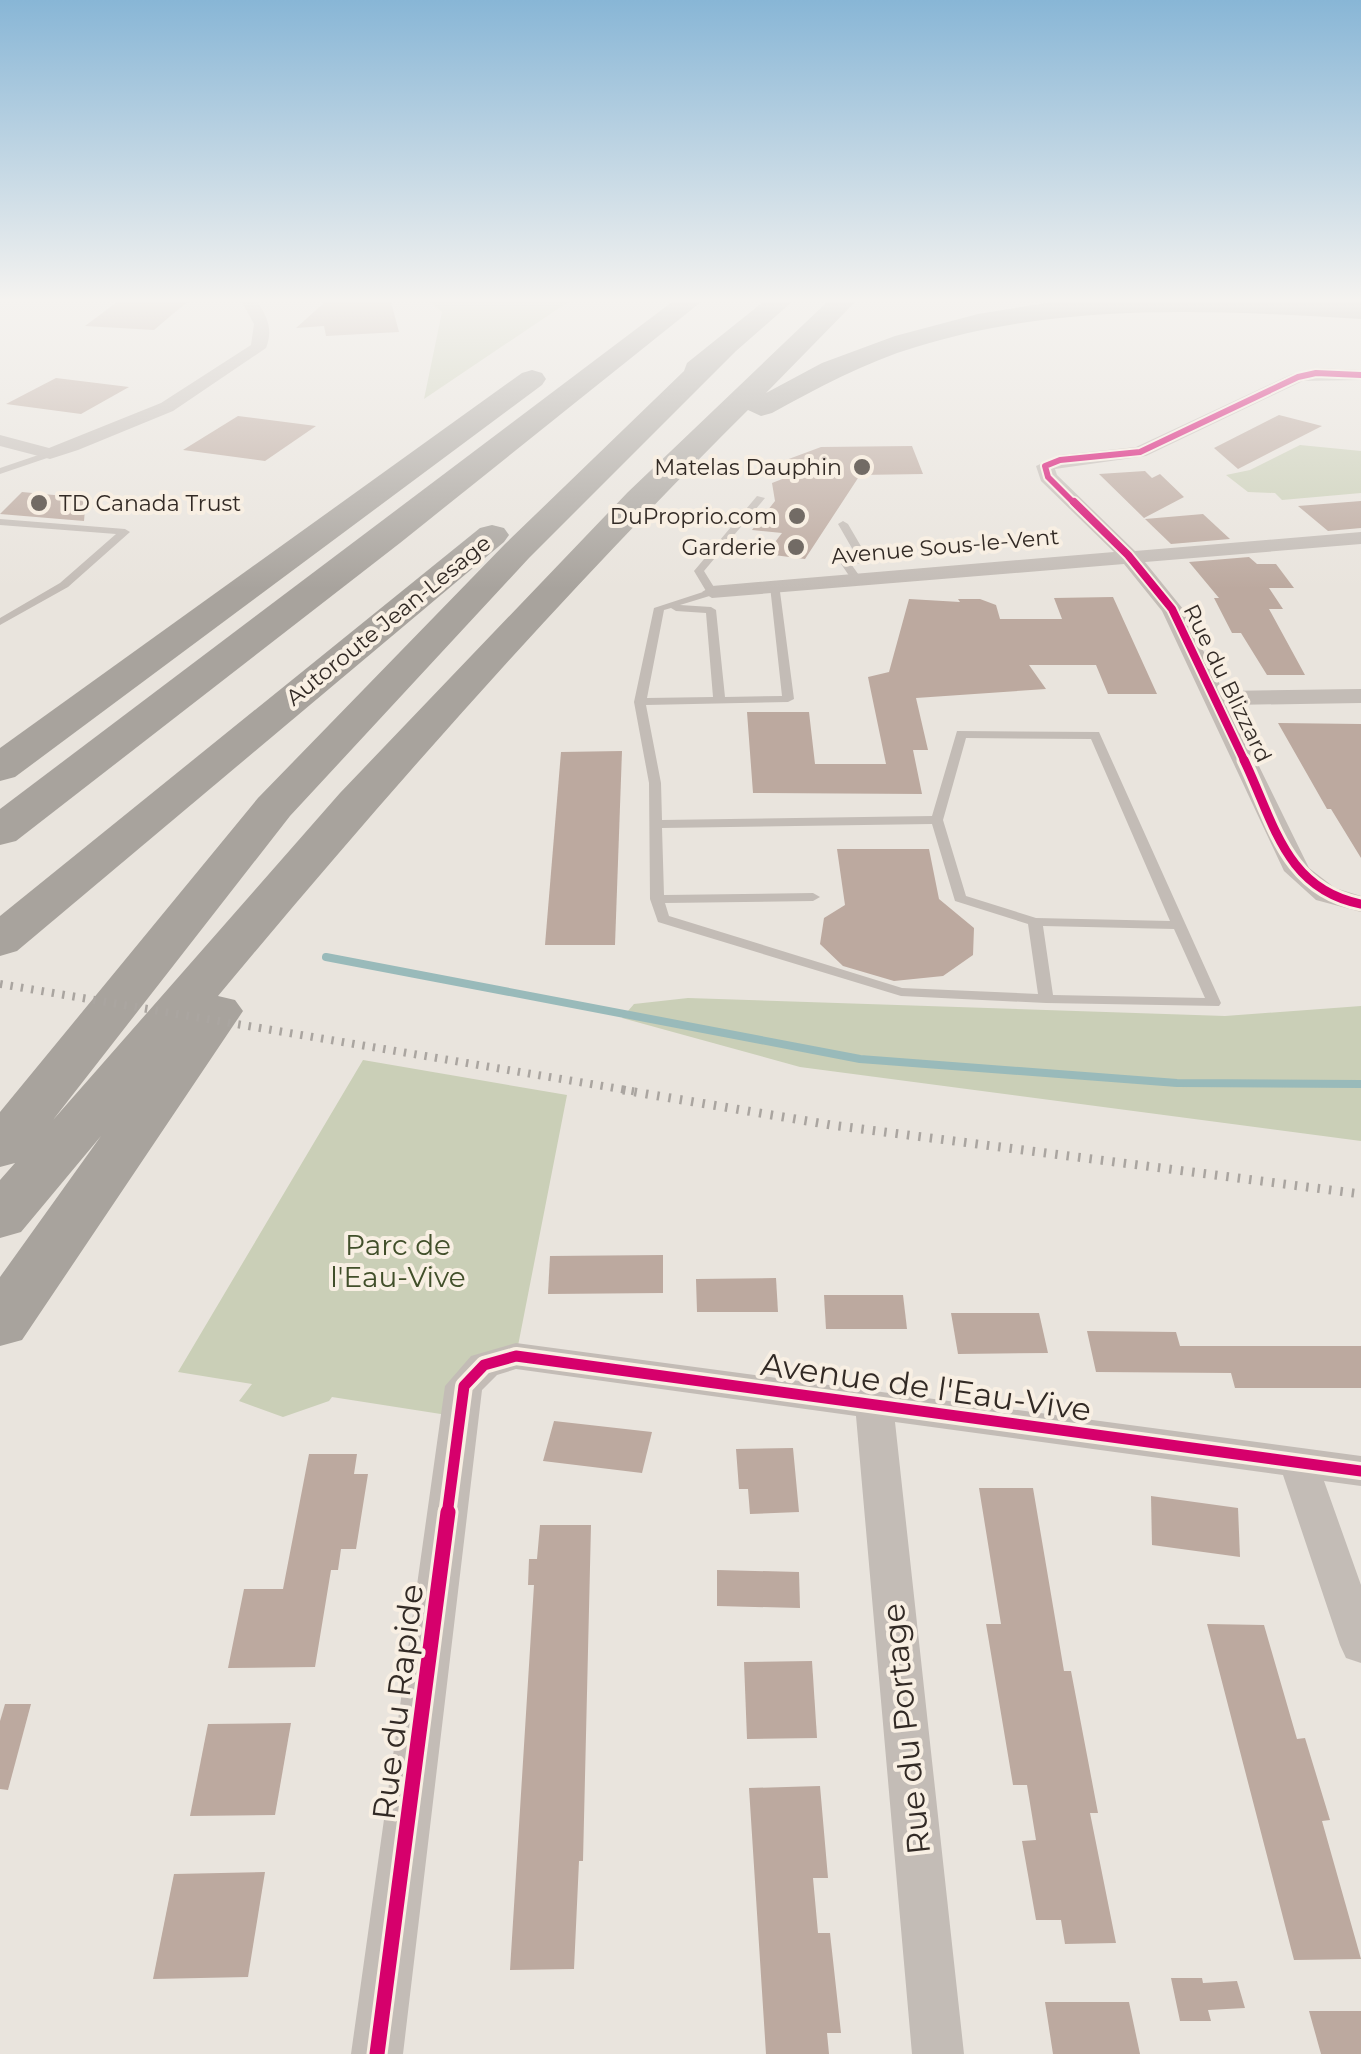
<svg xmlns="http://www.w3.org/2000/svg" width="1361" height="2054" font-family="Montserrat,sans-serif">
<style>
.green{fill:#cacfb7}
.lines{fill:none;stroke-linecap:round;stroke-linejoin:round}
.stream{stroke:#99baba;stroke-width:8}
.building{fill:#bca99f}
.lane{fill:#c3bcb6;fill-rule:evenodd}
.street{fill:#c3bcb6;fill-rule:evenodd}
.primary{fill:#b1aba6;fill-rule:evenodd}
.highway{fill:#a8a39d;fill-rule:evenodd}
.rail-far1{stroke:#aaa5a0;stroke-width:8;stroke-dasharray:2.5 8;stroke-linecap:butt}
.rail{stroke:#aaa5a0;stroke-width:9;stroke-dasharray:2.5 9;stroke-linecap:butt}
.cycleway-far4-casing{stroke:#f8efe3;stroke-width:10}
.cycleway-far3-casing{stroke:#f8efe3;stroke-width:12}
.cycleway-far2-casing{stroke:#f8efe3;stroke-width:15}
.cycleway-far1-casing{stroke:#f8efe3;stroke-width:18}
.cycleway-casing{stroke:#f8efe3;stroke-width:21}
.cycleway-far4{stroke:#d6006c;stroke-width:6}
.cycleway-far3{stroke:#d6006c;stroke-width:8}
.cycleway-far2{stroke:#d6006c;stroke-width:9}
.cycleway-far1{stroke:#d6006c;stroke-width:11}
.cycleway{stroke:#d6006c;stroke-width:15}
.poi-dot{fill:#726b65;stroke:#f8efe3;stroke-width:4}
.labels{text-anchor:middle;stroke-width:8;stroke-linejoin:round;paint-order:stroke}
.far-poi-label{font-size:22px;fill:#322a25;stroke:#f8efe3;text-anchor:end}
.far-street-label{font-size:22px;fill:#322a25;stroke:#f8efe3}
.park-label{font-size:28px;fill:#414f2a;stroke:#f8efe3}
.near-street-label{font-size:32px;fill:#322a25;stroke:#f8efe3}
</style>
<rect width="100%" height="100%" fill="#e9e4dd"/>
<g class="green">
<path d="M430 302H568L424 399 442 312Z"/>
<path d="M1300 445 1361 451V493L1282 500 1275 493 1248 492 1226 475 1250 470Z"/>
<path d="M688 998 1225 1016 1361 1006V1141L800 1067 622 1018 634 1004Z"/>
<path d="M363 1060 567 1095 516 1356 485 1365 460 1417 332 1397 329 1401 283 1417 239 1401 252 1384 178 1372Z"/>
</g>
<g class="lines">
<path class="stream" d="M326 957 860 1059 1177 1083 1361 1084"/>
</g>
<g class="building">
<path d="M117 302H187L154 330 85 326Z"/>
<path d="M325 302H391L399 332 326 336 324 326 296 328Z"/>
<path d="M56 378 129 387 81 414 6 404Z"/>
<path d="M1279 415 1322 426 1238 469 1214 448Z"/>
<path d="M238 416 285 422 316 426 265 461 183 450Z"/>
<path d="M912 446 923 474 860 475 805 559 766 554 782 533 752 530 775 501 772 483 790 476 786 460 821 447Z"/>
<path d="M1145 471 1152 478 1160 474 1184 497 1144 518 1099 474Z"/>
<path d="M22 492 86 498 84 521 0 514Z"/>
<path d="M1361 501V528L1328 531 1298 506Z"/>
<path d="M1203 514 1230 539 1171 544 1145 519Z"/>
<path d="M1249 557 1257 564H1276L1294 588H1269L1283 609H1269L1305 675H1267L1241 633H1232L1214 598H1219L1189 562Z"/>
<path d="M1113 597 1157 694H1108L1096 665H1029L1046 689 916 698 928 750H913L922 794 753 793 747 712H809L815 764H886L868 677 889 672 909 599 960 602 958 599H980L996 605 1000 619H1062L1054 598Z"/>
<path d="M1278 723 1361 724V858L1331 809H1327Z"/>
<path d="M622 751 615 945H545L561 752Z"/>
<path d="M837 849H929L939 899 974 928 973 955 943 976 894 981 843 966 820 944 824 918 845 905Z"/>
<path d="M663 1255V1293L548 1294 550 1256Z"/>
<path d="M776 1278 778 1312H697L696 1279Z"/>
<path d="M824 1295H903L907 1329H826Z"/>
<path d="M951 1313H1039L1048 1353 958 1354Z"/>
<path d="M1087 1331 1176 1332 1180 1346H1361V1388H1235L1231 1373 1096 1372Z"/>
<path d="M554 1421 652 1432 642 1473 543 1461Z"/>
<path d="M793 1448 799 1512 750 1514 748 1489H739L736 1449Z"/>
<path d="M309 1454H357L354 1474H368L356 1549H341L338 1570H331L315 1667 228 1668 244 1589H283Z"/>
<path d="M979 1488H1033L1064 1671H1071L1098 1813H1090L1116 1943 1065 1944 1061 1920H1036L1022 1841 1036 1840 1027 1785H1013L986 1624H1001Z"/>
<path d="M1151 1496 1238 1508 1240 1557 1152 1545Z"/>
<path d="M540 1525H591L583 1861H579L574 1969 510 1970 534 1585H528L529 1559H537Z"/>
<path d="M717 1570 799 1572 800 1608 717 1606Z"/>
<path d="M1207 1624 1264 1625 1297 1739 1305 1738 1330 1820 1322 1821 1361 1959 1294 1960Z"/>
<path d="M812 1661 817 1738 747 1739 744 1662Z"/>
<path d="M5 1704H31L8 1790 0 1789V1721Z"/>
<path d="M291 1723 275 1815 190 1816 208 1724Z"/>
<path d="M820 1786 828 1878H813L818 1933H830L841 2033H827L829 2054H766L749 1788Z"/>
<path d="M265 1872 248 1977 153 1979 174 1874Z"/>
<path d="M1171 1978H1202L1203 1983 1237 1981 1245 2008 1208 2010 1211 2021H1180Z"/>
<path d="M1045 2002H1129L1140 2054H1053Z"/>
<path d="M1309 2011H1361V2054H1321Z"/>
</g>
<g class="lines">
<g class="lane">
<path d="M50 451 55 454 53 456 0 474V468Z"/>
<path d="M757 496 765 498 704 571 717 592 716 594 680 605 711 607 716 610 725 697 782 696 770 586 779 584 794 699 788 702 646 705 661 783 662 820 932 816 957 731 1099 732 1221 1003 1219 1006 1046 1003 901 996 658 922 650 899 649 783 634 702 654 608 706 591 694 571ZM671 608 676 611 706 613 713 697 647 698 664 610ZM966 738 1091 739 1170 921 1036 918 966 896 943 820ZM932 824 955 901 1028 924 1038 994 902 988 669 916 665 903 813 901 820 897 813 893 664 895 662 828ZM1043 926 1174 929 1205 998 1053 995Z"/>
<path d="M0 519 125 529 130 532 68 587 0 625V618L60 583 116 534 0 525Z"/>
<path d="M843 521 848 524 869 560 864 563 851 564 861 578 860 580H852L839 561 844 558 857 557 838 524Z"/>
</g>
<g class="street">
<path d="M242 302H257C268 317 273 330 266 348L173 411 78 450 50 459 0 446V435L49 448 161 403 251 345 254 324Z"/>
<path d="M1316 368 1361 370V380L1303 381 1146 456 1055 469 1057 475 1135 551 1361 532V544L1145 562 1183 609 1223 691 1361 689V703L1229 705 1309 868 1335 888 1361 896V912L1316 900 1284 871 1162 611 1124 564 712 598 702 592 712 586 1114 552 1041 481 1036 466 1060 455 1136 447 1292 374Z"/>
<path d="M516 1343 1361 1456V1486L1324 1481 1361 1585V1663L1346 1658 1340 1645 1283 1475 895 1422 964 2054H912L856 1416 516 1369 497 1375 482 1390 403 2054H351L445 1386 471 1356Z"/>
</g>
<path class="primary" d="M1349 302H1361V309L1352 307Z"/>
<g class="highway">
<path d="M672 302H701L400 543 16 841 0 845V809Z"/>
<path d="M763 302H792L736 351 529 558 290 816 53 1120 340 793 628 492 827 302H855L766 393 822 363 895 336 978 314 1052 302H1343L1361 303V319C1212 310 1060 302 916 347 865 362 818 388 772 413L761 416 748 410C561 596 387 793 218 996L235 1000 243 1011 22 1340 0 1346V1277L101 1136 21 1232 0 1238V1180L15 1163 0 1167V1112L258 798 505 544 684 371 687 363Z"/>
<path d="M532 370 542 373 546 379 542 385 15 777 0 781V748L522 373Z"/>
<path d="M492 525 504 528 509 535 504 542 17 951 0 956V916L480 528Z"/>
</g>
<path class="rail-far1" d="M0 984 638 1092"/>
<path class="rail" d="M623 1090 831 1125 1361 1194"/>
<g class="cycleway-far4-casing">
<path id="cycleway-far4" d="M1076 505 1048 477 1045 466 1060 460 1140 452 1298 377 1316 373 1361 375"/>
</g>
<g class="cycleway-far3-casing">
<path id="cycleway-far3" d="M1074 502 1128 555 1172 609 1245 762"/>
</g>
<g class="cycleway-far2-casing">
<path id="cycleway-far2" d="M1244 760C1274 822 1285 889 1361 904"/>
</g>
<g class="cycleway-far1-casing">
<path id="cycleway-far1" d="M447 1515 464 1386 484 1365 516 1356 1361 1471"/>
</g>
<g class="cycleway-casing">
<path id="cycleway" d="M377 2054 448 1512"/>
</g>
<use href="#cycleway-far4" class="cycleway-far4"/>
<use href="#cycleway-far3" class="cycleway-far3"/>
<use href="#cycleway-far2" class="cycleway-far2"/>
<use href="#cycleway-far1" class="cycleway-far1"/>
<use href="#cycleway" class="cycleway"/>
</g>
<linearGradient id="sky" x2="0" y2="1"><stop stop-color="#88b6d6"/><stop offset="0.51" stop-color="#f5f3f0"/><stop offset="1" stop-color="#f5f3f0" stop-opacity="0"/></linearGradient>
<rect width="1361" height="589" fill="url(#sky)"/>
<g class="poi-dot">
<circle cx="862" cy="467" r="10"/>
<circle cx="39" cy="503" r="10"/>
<circle cx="797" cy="516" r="10"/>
<circle cx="796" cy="547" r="10"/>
</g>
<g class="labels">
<g class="far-poi-label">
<text x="842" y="475">Matelas Dauphin</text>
<text x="59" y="511" text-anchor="start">TD Canada Trust</text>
<text x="777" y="524">DuProprio.com</text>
<text x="776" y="555">Garderie</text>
</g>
<g class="far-street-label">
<text transform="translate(945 546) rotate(-5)" y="8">Avenue Sous-le-Vent</text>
<text transform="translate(388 620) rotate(-39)" y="8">Autoroute Jean-Lesage</text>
<text transform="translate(1228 683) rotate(64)" y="8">Rue du Blizzard</text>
</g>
<g class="park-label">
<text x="398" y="1255">Parc de<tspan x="398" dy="32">l'Eau-Vive</tspan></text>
</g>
<g class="near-street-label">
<text transform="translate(926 1387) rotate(8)" y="11">Avenue de l'Eau-Vive</text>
<text transform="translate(398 1702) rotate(-83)" y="11">Rue du Rapide</text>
<text transform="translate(906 1729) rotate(-96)" y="11">Rue du Portage</text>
</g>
</g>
</svg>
